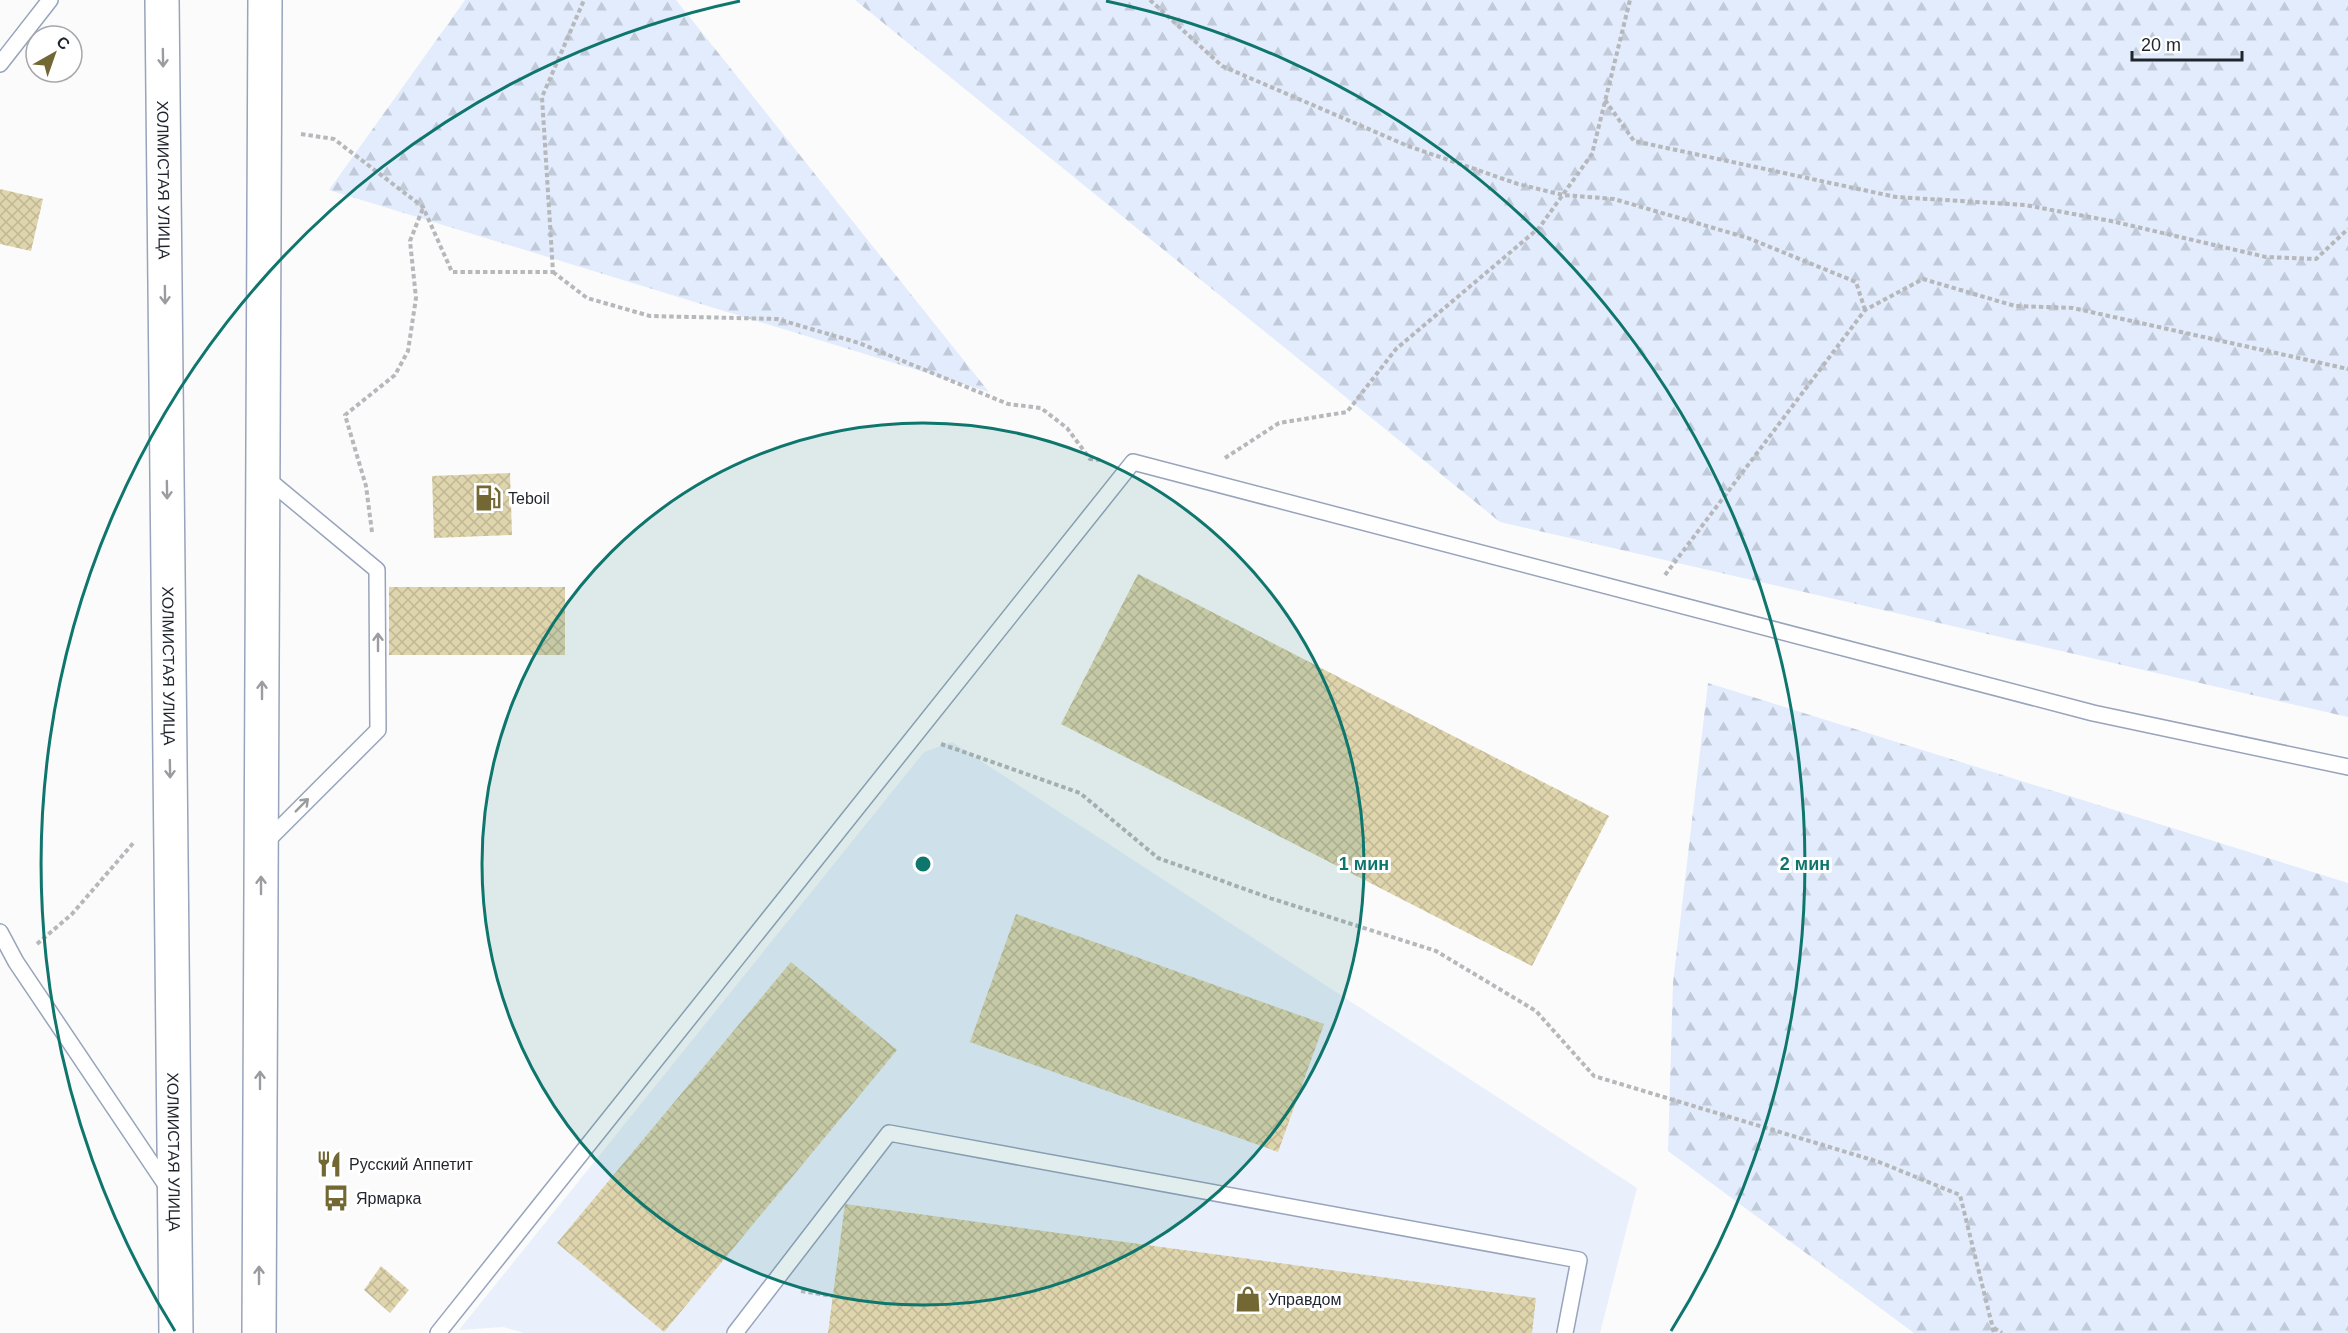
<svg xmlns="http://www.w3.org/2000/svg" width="2348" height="1333" font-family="Helvetica,sans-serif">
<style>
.built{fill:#e9f0fc}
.forest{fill:url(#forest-firs)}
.building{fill:url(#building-cross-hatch)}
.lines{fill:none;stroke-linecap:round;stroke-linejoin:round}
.lane-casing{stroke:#97a4bb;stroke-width:18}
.highway-casing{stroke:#97a4bb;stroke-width:36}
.path{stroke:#b6b8bb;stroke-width:4;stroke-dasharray:4.5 3;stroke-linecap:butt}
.lane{stroke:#fff;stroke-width:15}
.highway{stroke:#fff;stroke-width:33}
.oneway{stroke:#9a9ca0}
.ring{fill:none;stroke:#0f766e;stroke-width:3}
.labels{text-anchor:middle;stroke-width:6;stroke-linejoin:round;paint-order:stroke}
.street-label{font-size:16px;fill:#1f242d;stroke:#fff}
.poi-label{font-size:16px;fill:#1f242d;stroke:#fff;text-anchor:start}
.centre{fill:#0f766e;stroke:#fff;stroke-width:3}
.ring-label{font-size:18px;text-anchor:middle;font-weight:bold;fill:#0f766e;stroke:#fff;stroke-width:6;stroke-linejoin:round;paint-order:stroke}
</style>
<defs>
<pattern id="forest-firs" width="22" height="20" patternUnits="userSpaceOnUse" patternTransform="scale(1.5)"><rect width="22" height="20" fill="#e2ecfc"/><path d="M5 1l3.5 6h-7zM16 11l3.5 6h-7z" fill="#c1cad8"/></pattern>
<pattern id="building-cross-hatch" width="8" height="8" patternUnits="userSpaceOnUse" patternTransform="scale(1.5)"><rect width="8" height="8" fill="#dfd5ad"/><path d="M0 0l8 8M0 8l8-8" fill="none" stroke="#bfb795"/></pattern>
</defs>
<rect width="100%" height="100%" fill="#fbfbfb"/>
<path class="built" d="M952 742 1637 1188 1600 1333H524L503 1327 459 1330 924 752Z"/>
<g class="forest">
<path d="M465 0H676L989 392 329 190Z"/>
<path d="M855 0H2348V717L1500 522Z"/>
<path d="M1708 683 2348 883V1333H1914L1668 1151 1673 983Z"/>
</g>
<g class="building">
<path d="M0 189 43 199 31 251 0 244Z"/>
<path d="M510 473 512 535 434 538 432 476Z"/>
<path d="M1138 574 1609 816 1532 966 1061 724Z"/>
<rect x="389" y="587" width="176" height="68"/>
<path d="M1016 914 1324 1024 1278 1152 970 1042Z"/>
<path d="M791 962 897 1050 664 1332 557 1243Z"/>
<path d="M845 1204 1536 1298 1532 1333H828Z"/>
<path d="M381 1266 409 1290 390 1313 364 1290Z"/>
</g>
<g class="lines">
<g class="lane-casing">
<g id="lane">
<path d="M0 64 50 0"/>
<path d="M263 845 378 730 377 570 265 477"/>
<path d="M0 932 16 962 168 1188"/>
<path d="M438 1333 1133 462 2093 713 2348 767"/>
<path d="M735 1333 889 1133 1579 1260 1565 1333"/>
</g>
</g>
<g class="highway-casing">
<g id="highway">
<path id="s1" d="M162 0 176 1333"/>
<path d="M259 1333 265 0"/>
</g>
</g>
<g class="path">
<path d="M1150 0 1222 66 1408 146 1518 184 1563 195 1614 199 1748 238 1856 282 1865 310"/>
<path d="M1605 100 1634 141 1896 197 2025 205 2111 221 2266 257 2316 259 2348 229"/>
<path d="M301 134 334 139 423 207 452 272H553L542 97 584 0"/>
<path d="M553 272 587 298 650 316 777 319 859 343 1008 404 1041 408 1067 428 1090 459 1100 460"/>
<path d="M1225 458 1279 423 1347 412 1396 349 1539 228 1592 154 1630 0"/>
<path d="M372 532 366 486 345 415 395 375 408 351 416 298 410 241 423 208"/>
<path d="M1665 575 1865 310 1923 279 2015 306 2073 308 2348 369"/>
<path d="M941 744 1080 793 1158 858 1270 898 1436 951 1536 1011 1594 1076 1879 1162 1960 1195 1994 1333"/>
<path d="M37 944 72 914 135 841"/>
<path d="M801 1291 833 1296"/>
<path d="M1994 1328 2002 1333"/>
</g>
<use href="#lane" class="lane"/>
<use href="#highway" class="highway"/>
</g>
<defs><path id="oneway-shaft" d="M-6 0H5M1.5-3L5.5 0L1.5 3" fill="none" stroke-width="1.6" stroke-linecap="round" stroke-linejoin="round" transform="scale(1.5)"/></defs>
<g class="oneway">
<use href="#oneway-shaft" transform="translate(163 58) rotate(89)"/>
<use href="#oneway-shaft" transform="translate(165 295) rotate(89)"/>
<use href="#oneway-shaft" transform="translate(167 490) rotate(89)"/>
<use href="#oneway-shaft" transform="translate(378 642) rotate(-90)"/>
<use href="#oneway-shaft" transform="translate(262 690) rotate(-90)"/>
<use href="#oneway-shaft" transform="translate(170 769) rotate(89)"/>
<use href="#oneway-shaft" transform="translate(302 805) rotate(-45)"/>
<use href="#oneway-shaft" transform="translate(261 885) rotate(-90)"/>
<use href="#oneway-shaft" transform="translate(260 1080) rotate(-90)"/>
<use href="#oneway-shaft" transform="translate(259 1275) rotate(-90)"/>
</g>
<circle cx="923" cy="864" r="441" fill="#0f766e" fill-opacity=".12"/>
<g class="ring">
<circle cx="923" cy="864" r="441"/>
<path d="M175 1331A882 882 0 0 1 740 1M1106 1A882 882 0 0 1 1671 1331"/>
</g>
<defs>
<g id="fuel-bare" transform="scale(2.07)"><path d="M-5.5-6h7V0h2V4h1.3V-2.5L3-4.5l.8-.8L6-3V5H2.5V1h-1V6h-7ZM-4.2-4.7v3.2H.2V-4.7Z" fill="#736734" stroke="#fff" stroke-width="2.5" paint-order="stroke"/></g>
<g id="restaurant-bare" transform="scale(2.07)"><path d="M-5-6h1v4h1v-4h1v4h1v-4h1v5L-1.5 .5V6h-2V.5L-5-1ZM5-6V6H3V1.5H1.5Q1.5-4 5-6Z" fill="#736734" stroke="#fff" stroke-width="2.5" paint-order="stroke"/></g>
<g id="bus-bare" transform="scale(2.07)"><path d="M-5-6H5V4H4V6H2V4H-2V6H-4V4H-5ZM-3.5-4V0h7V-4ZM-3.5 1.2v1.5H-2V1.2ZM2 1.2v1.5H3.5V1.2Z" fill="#736734" stroke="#fff" stroke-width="2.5" paint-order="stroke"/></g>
<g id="shop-bare" transform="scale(2.07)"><path d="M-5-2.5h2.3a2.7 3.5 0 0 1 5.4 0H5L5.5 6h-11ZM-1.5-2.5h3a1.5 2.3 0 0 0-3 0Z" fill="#736734" stroke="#fff" stroke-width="2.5" paint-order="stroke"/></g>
</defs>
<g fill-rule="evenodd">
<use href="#fuel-bare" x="488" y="498"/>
<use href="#restaurant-bare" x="329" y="1164"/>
<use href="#bus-bare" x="336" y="1198"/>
<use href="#shop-bare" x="1248" y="1299"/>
</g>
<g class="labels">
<g class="street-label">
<text dy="6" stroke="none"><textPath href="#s1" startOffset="180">ХОЛМИСТАЯ УЛИЦА</textPath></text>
<text dy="6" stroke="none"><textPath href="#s1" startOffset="666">ХОЛМИСТАЯ УЛИЦА</textPath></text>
<text dy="6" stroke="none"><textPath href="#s1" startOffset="1152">ХОЛМИСТАЯ УЛИЦА</textPath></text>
</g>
<g class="poi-label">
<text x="508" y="504">Teboil</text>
<text x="349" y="1170">Русский Аппетит</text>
<text x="356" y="1204">Ярмарка</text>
<text x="1268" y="1305">Управдом</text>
</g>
</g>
<circle cx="923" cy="864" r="9" class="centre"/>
<g class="ring-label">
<text x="1364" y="870">1 мин</text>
<text x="1805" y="870">2 мин</text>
</g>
<g transform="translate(54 54) rotate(40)"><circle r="28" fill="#ffffff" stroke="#a5a7ab" stroke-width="1.5"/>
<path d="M0-4.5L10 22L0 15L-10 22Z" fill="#736734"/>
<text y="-9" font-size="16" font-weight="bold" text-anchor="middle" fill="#1f242d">С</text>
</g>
<path d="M2132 51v9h110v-9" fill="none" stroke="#1f242d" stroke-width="3"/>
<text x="2141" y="51" font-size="18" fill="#1f242d" stroke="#ffffff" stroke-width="4.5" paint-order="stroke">20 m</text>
</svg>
